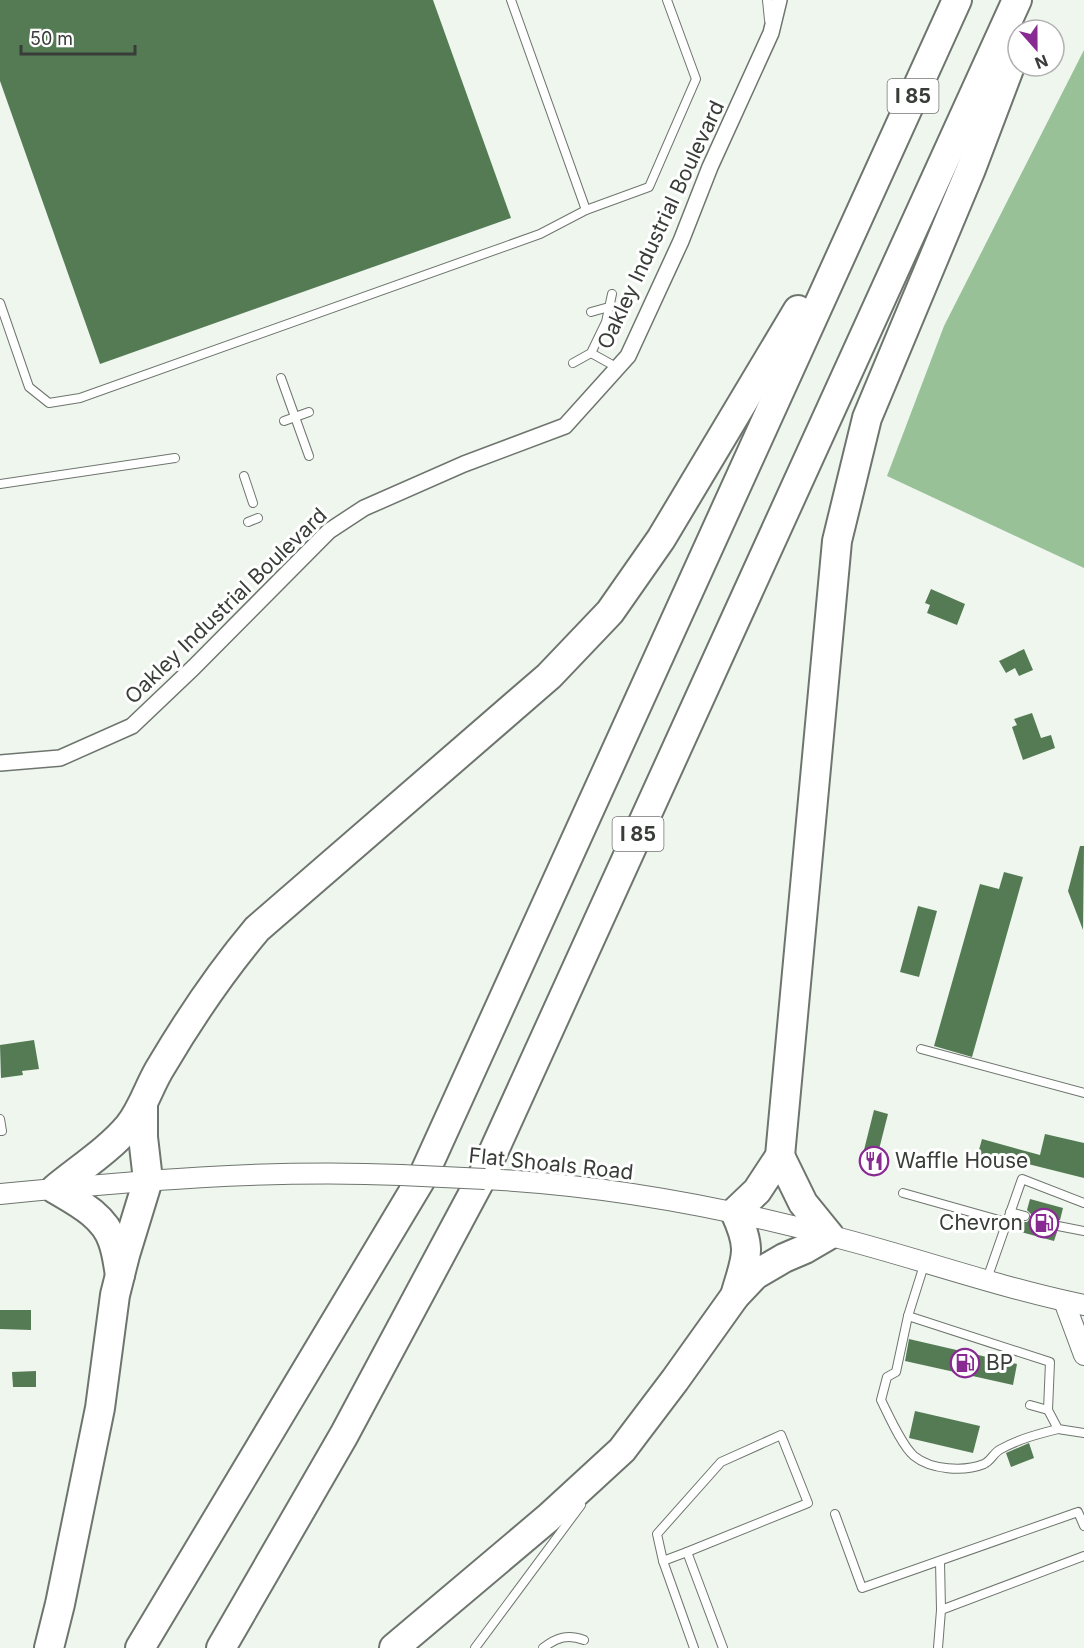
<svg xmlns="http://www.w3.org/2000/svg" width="1084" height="1648" font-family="Inter,sans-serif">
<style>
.forest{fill:#99c198}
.building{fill:#557b55}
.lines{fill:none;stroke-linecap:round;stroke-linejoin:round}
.service-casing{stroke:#6e756e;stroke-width:10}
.minor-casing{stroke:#6e756e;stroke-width:18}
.tertiary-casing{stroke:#6e756e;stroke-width:22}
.motorway-casing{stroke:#6e756e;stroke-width:32}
.service{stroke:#fff;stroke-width:8}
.minor{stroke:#fff;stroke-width:15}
.tertiary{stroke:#fff;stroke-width:20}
.motorway{stroke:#fff;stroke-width:28}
.tertiary-bridge-casing{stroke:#6e756e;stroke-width:22;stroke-linecap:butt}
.tertiary-bridge{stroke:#fff;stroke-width:20}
.labels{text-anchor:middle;stroke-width:6;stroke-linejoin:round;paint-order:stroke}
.shield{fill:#fff;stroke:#747674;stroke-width:1.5}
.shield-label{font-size:20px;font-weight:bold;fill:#393c39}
.street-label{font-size:21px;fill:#393c39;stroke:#fff}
.poi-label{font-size:21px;fill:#393c39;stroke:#fff;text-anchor:start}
</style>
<rect width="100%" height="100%" fill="#eef6ee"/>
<path class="forest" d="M1084 50V568L887 476 944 326Z"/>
<g class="building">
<path d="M0 0H433L511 218 100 364 0 81Z"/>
<path d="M931 589 965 604 957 625 927 613 930 605 925 603Z"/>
<path d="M1024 649 1033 670 1019 676 1015 668 1006 673 999 661Z"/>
<path d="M1032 713 1041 738 1051 735 1055 748 1023 760 1012 727 1017 725 1014 719Z"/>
<path d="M1080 846H1084L1083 930 1068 891Z"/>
<path d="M1004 872 1023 877 972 1057 934 1046 980 884 999 889Z"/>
<path d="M918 906 937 911 919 977 900 972Z"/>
<path d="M34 1040 39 1069 22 1071 23 1075 1 1078 0 1045Z"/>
<path d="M874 1110 888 1114 875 1165 861 1162Z"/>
<path d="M1045 1134 1084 1143V1178L1020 1162 1018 1168 977 1157 982 1139 1040 1155Z"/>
<path d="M1030 1199 1063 1208 1060 1220 1056 1221 1052 1224 1053 1228 1057 1232 1054 1241 1021 1232 1023 1222H1027L1031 1218V1214L1027 1210Z"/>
<path d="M0 1310H31V1330L0 1329Z"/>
<path d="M909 1339 1017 1364 1013 1385 905 1361Z"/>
<path d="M36 1371V1387H13L12 1372Z"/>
<path d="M915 1411 980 1426 973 1453 909 1438Z"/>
<path d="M1029 1443 1034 1458 1011 1467 1006 1453Z"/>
</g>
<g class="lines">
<g class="service-casing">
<g id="service">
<path d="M511 0 586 210"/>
<path d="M767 0 769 20"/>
<path d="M0 303 29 387 49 403 80 398 540 234 586 210 649 187 696 79 667 0"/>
<path d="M591 312 609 307"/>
<path d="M591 353 618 368"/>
<path d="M573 363 591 353 606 322 612 294"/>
<path d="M281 378 309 456"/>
<path d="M284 421 309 412"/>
<path d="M244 476 253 503"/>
<path d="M0 484 175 458"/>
<path d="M248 522 258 518"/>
<path d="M921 1049 1084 1093"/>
<path d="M0 1119 2 1131H0"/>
<path d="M903 1193 1006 1222"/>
<path d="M1010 1212 1025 1216"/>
<path d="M1058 1226 1084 1231"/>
<path d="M925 1262 908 1316 896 1372 887 1377 881 1400C888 1414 902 1446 914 1456 931 1470 964 1472 984 1464 991 1461 994 1452 1001 1449 1019 1439 1038 1434 1058 1429"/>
<path d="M987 1279 1022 1179 1084 1203"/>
<path d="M908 1316 1050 1362 1048 1410 1058 1429 1084 1433"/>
<path d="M1030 1405 1048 1410"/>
<path d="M835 1514 862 1588 1078 1512 1084 1526"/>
<path d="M663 1561 657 1534 721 1462 781 1435 808 1503 687 1552"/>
<path d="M940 1561 941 1610"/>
<path d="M475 1648 581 1505"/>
<path d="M543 1648C557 1637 568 1634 584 1640"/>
<path d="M694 1648 663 1561 687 1552 723 1648"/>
<path d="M938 1648 941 1610 1084 1556"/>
</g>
</g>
<g class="minor-casing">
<path id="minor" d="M0 763 60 758 132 726 194 667 329 531 364 508 464 464 565 426 628 356 681 241 710 167 771 33 779 0"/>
</g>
<g class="tertiary-casing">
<g id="tertiary">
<path d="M485 1179C604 1185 724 1207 839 1238 920 1259 1001 1288 1084 1305"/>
<path d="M0 1194C135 1181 266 1169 401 1175"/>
<path d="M1064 1301 1084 1355"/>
</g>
</g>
<g class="motorway-casing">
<g id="motorway">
<path d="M120 1275C118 1264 117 1253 113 1242 105 1216 77 1202 55 1189 79 1169 109 1150 129 1126 144 1107 149 1085 162 1065 191 1016 220 973 257 929L549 676 610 612 661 539 798 310"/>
<path d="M735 1296C746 1257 753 1251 735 1212L757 1191 780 1156 837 541 867 418 971 169 1018 45"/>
<path d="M49 1648 60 1604 100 1408 115 1295 125 1255 148 1180 143 1137V1105"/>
<path d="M140 1648 424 1174 957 0"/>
<path d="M221 1648 344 1435 481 1179 1017 0"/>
<path d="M394 1648 548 1518 622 1450 675 1380 735 1296 755 1275 784 1258 805 1249 829 1235 803 1203 780 1156"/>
</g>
</g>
<use href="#service" class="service"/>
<use href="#minor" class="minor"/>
<use href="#tertiary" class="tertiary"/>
<use href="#motorway" class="motorway"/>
<g class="tertiary-bridge-casing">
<path id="tertiary-bridge" d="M401 1175 485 1179"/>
</g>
<use href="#tertiary-bridge" class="tertiary-bridge"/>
</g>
<defs>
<g id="restaurant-ring" transform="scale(1.5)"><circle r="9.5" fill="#fff" stroke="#892992" stroke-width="1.5"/><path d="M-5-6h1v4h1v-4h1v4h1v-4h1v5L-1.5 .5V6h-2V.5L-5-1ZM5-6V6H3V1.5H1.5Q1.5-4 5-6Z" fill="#892992"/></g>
<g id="fuel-ring" transform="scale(1.5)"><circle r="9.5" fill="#fff" stroke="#892992" stroke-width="1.5"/><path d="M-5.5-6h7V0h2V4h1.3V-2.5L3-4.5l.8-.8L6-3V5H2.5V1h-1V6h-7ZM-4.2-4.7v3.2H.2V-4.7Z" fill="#892992"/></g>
</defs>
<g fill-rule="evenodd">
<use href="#restaurant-ring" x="874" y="1161"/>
<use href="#fuel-ring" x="1044" y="1223"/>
<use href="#fuel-ring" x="965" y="1363"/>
</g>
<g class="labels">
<g class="shield">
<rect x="887.5" y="79" width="51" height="34" rx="4.5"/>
<rect x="612.5" y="817" width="51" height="34" rx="4.5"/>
</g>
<g class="shield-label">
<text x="913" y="103">I 85</text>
<text x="638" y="841">I 85</text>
</g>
<g class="street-label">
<text transform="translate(661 225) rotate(-65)" y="7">Oakley Industrial Boulevard</text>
<text transform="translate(226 606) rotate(-44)" y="7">Oakley Industrial Boulevard</text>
<text transform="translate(551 1164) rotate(6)" y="7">Flat Shoals Road</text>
</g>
<g class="poi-label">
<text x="895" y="1168">Waffle House</text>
<text x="1023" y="1230" text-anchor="end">Chevron</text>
<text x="986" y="1370">BP</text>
</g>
</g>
<g transform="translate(1036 48) rotate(159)"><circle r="28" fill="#ffffff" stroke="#b0b1b0" stroke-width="1.5"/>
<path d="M0-4.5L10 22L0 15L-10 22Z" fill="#892992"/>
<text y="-9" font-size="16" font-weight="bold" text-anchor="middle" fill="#393c39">N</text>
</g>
<path d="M21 45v9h114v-9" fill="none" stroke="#393c39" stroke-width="3"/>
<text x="30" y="45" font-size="18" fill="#393c39" stroke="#ffffff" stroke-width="4.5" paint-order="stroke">50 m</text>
</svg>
